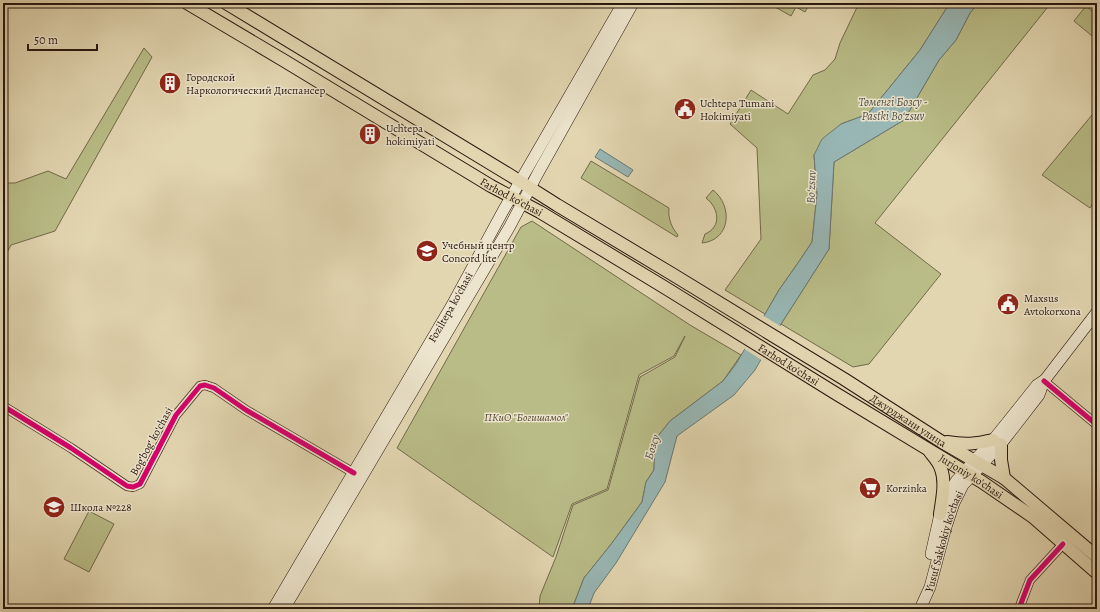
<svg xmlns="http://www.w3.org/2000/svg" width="1100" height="612" font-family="Alegreya,serif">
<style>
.green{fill:#b9bc87;stroke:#72694a}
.water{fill:#98b7b5;stroke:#6c7772}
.pier{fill:#e2d6b1}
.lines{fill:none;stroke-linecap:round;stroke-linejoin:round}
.street-casing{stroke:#584637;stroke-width:10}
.secondary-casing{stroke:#2a160e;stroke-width:12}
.primary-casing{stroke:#2a160e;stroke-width:14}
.street{stroke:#ece4cc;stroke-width:8}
.secondary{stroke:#ece4cc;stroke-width:11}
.primary{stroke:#e2d6b1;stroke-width:12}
.cycleway-casing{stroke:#ece4cc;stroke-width:8}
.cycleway{stroke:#d6006c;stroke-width:5}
.labels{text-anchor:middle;stroke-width:3;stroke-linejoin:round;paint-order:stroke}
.poi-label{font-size:11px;fill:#2a160e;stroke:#ece4cc;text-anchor:start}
.street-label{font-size:11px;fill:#2a160e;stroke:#ece4cc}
.park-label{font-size:11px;font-style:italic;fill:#554832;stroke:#ece4cc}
.water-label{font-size:12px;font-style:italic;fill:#504e48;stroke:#ece4cc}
</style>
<rect width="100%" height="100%" fill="#e2d6b1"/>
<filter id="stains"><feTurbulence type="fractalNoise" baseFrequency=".005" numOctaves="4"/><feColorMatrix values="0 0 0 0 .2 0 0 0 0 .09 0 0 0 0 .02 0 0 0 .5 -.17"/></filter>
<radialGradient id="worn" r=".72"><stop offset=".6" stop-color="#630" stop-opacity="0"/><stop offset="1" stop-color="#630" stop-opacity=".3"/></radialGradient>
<g class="green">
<path d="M768 3H810L805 12 796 7 791 16Z"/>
<path d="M859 3H948L946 9 920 50 868 114 841 124 814 155 817 194 812 242 800 260 779 290 765 314 725 290 761 239 757 148 730 124 751 90 788 114 813 75 825 70 835 59 840 43Z"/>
<path d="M978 3H1051L875 223 941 274 869 364 853 367 781 324 829 249 834 162 904 120 939 60 956 40 970 13Z"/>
<path d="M1086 6 1097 15V40L1074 21Z"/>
<path d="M144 48 152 57 55 231 11 245 3 260V183H15L48 171 66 179Z"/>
<path d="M1097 109V196L1090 208 1042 175Z"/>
<path d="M591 161 669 208C668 218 671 227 678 235L677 237 581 178Z"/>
<path d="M713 190C733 206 731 240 702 243L705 234C722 227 719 208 706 198Z"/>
<path d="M532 221 690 325 741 355 723 381 670 421 655 440 654 470 646 482 642 502 612 543 584 578 572 609H539L540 596 556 557 573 505 608 490 640 377 675 357 685 336 674 356 639 375 607 489 572 504 553 557 397 448 521 227Z"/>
<path d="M89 511 114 524 89 572 64 559Z"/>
</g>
<g class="water">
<path d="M948 3H978L970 13 956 40 939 60 904 120 834 162 829 249 781 324 755 370 734 395 677 436 665 482 616 563 594 593 588 609H572L584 578 612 543 642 502 646 482 654 470 655 440 670 421 723 381 736 364 779 290 800 260 812 242 817 194 814 155 822 139 841 124 868 114 920 50 946 9Z"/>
<path d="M600 149 633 170 628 177 595 157Z"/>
</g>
<path class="pier" d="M762 315 782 327 763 361 743 348Z"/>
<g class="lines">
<g class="street-casing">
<g id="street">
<path d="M1044 381 1097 425"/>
<path d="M3 406 71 448 127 486 133 487 140 484 176 415 200 386 205 385 214 388 246 410 354 473"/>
<path d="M1020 606 1030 580 1063 544"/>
</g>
</g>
<g class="secondary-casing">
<g id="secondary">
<path d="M931 554 940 514 947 496 956 481 993 440 1037 385 1043 381"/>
<path id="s1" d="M273 609 452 305 503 211 623 3"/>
<path d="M284 609 510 226 538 173 633 3"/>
<path id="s2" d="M920 609 930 587 946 527 954 503 963 485 1001 444 1039 395 1044 381 1097 312"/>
</g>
</g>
<g class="primary-casing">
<g id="primary">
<path id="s3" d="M187 3 283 60 491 186 540 212 664 287 835 393 982 482 1033 517 1097 573"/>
<path id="s4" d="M226 3 508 174 557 205 672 274 844 379 942 442 1004 478 1097 557"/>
<path d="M947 442C966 445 975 444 993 440"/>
<path d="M1001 444V460L1004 478"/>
<path d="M930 452C934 457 939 462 941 469 946 482 942 500 940 514"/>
</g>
</g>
<use href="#street" class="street"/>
<use href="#secondary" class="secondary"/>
<use href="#primary" class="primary"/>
<g class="cycleway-casing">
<g id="cycleway">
<path d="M1044 381 1097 425"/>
<path d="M3 406 71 448 127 486 133 487 140 484 176 415 200 386 205 385 214 388 246 410 354 473"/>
<path d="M1020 606 1030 580 1063 544"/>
</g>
</g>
<use href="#cycleway" class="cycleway"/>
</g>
<defs>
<g id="building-disc" transform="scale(1.15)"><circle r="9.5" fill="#8f2418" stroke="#ece4cc"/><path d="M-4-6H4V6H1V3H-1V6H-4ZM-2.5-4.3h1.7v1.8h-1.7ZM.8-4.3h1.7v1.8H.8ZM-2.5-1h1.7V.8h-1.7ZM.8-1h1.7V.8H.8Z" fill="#fff"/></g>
<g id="civic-disc" transform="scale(1.15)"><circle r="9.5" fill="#8f2418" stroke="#ece4cc"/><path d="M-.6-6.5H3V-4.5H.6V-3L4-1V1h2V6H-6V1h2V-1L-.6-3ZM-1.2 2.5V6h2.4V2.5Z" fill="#fff"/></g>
<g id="school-disc" transform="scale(1.15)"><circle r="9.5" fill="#8f2418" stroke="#ece4cc"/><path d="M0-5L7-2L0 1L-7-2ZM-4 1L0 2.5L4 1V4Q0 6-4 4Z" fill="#fff"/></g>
<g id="supermarket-disc" transform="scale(1.15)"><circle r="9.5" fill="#8f2418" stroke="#ece4cc"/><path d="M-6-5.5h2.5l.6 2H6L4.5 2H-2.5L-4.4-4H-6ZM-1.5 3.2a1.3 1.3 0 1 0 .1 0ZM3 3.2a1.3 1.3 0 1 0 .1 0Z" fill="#fff"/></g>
</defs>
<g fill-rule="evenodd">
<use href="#building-disc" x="170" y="83"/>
<use href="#civic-disc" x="685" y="109"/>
<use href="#building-disc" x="370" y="134"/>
<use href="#school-disc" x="427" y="251"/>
<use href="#civic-disc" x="1008" y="304"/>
<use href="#supermarket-disc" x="870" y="488"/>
<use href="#school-disc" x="54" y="507"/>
</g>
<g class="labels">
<g class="poi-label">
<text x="186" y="81">Городской<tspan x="186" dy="13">Наркологический Диспансер</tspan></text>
<text x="700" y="107">Uchtepa Tumani<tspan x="700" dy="13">Hokimiyati</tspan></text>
<text x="386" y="132">Uchtepa<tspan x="386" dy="13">hokimiyati</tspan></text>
<text x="442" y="249">Учебный центр<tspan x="442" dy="13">Concord lite</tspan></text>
<text x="1024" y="302">Maxsus<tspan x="1024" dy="13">Avtokorxona</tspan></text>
<text x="886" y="492">Korzinka</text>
<text x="70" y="511">Школа №228</text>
</g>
<g class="street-label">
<text dy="4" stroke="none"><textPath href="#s3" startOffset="378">Farhod ko'chasi</textPath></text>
<text dy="4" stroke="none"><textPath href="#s1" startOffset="350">Foziltepa ko'chasi</textPath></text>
<text dy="4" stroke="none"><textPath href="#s3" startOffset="702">Farhod ko'chasi</textPath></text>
<text dy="4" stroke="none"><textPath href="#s4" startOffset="800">Джурджани улица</textPath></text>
<text transform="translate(151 441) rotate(-61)" y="4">Bogʻbogʻ koʻchasi</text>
<text dy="4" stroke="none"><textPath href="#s3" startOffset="916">Jurjoniy ko'chasi</textPath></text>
<text dy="4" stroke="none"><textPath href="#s2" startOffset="72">Yusuf Sakkokiy ko'chasi</textPath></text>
</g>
<g class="park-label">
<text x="526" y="421">ПКиО "Богишамол"</text>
</g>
<g class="water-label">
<text x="893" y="106">Төменгі Бозсу -<tspan x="893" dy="14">Pastki Boʻzsuv</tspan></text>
<text transform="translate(811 187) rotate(-88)" y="4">Boʻzsuv</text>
<text transform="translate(652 447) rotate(-73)" y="4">Бозсу</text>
</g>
</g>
<rect width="1100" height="612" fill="none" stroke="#e2d6b1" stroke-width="16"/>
<rect x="4" y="4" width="1092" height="604" fill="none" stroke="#2a160e" stroke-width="2"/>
<rect x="8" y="8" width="1084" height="596" fill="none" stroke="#2a160e"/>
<path d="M28 44v6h69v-6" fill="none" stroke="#2a160e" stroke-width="2"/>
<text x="34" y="44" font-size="12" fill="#2a160e" stroke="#ece4cc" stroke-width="3" paint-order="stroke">50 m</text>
<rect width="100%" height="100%" filter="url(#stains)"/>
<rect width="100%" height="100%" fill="url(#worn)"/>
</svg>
